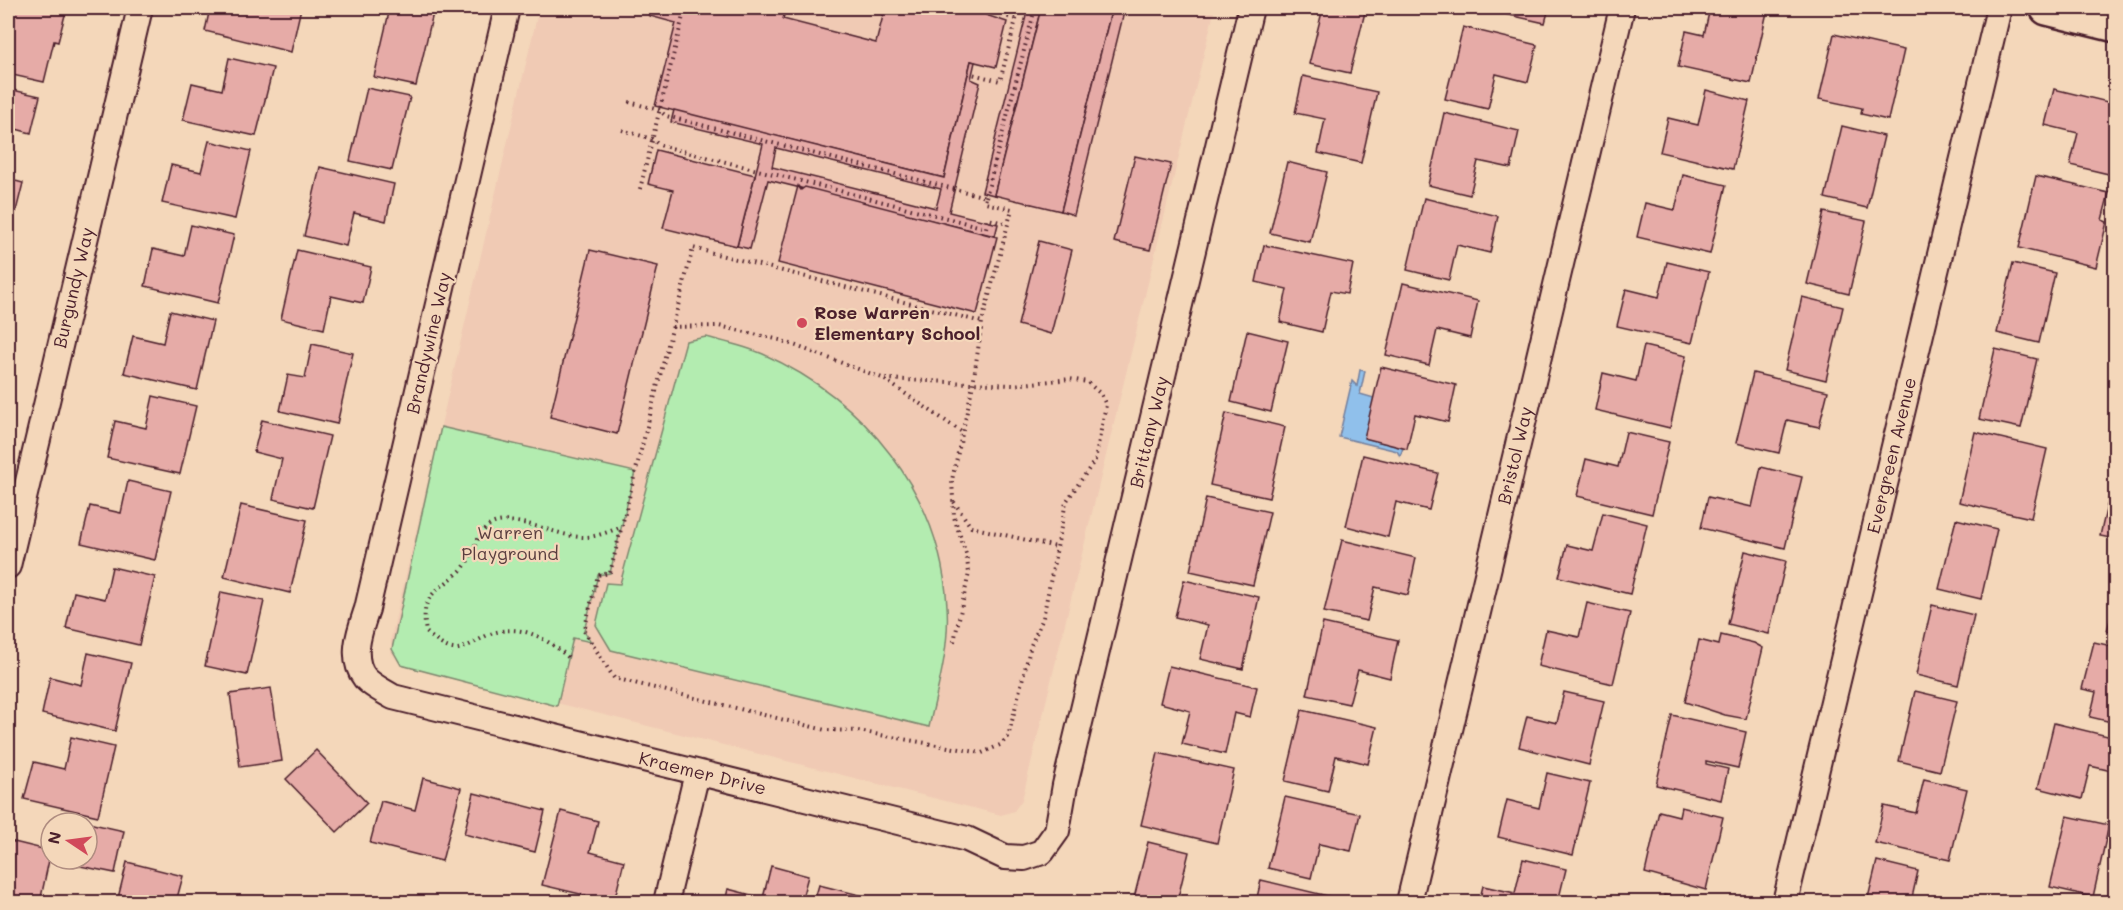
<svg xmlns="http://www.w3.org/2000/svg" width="2123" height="910" font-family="Mali,sans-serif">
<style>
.built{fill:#f0cab4}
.green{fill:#b3ecb0;stroke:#7e866e;stroke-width:1.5}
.water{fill:#90c0eb;stroke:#74809e;stroke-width:1.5}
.building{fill:#e6aba7;stroke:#4a1f2b;stroke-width:1.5;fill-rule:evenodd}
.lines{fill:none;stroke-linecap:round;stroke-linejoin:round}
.minor-casing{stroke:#4a1f2b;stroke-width:28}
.secondary-casing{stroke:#4a1f2b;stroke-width:38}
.path{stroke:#4a1f2b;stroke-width:4;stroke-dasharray:1.5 4.5;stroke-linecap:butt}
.minor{stroke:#f4d7ba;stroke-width:24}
.secondary{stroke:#f4d7ba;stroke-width:33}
.poi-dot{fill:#d1495b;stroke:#f4d7ba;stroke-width:2}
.labels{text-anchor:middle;stroke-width:4.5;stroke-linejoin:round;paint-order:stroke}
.street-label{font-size:18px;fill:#4a1f2b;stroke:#f4d7ba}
.poi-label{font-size:18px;font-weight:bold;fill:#4a1f2b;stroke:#f4d7ba;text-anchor:start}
.park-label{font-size:18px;fill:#5a3e3f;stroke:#f4d7ba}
</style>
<rect width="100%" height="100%" fill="#f4d7ba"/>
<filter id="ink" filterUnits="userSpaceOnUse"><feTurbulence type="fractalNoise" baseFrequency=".0167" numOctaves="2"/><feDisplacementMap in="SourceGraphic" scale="12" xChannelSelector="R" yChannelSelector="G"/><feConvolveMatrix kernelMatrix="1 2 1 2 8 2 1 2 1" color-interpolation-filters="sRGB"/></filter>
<g filter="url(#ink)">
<path class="built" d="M539 8H1215L1022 800 1014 811 1001 815 557 703 399 663 391 652V638Z"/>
<g class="green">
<path d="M706 337C725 342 745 346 763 354 864 399 941 493 947 606 950 647 938 687 929 727L611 650 596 625 606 583 620 584 686 341Z"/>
<path d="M441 427 635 472 610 573 598 575 584 631 591 642 573 638 557 706 401 665 392 649Z"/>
</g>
<path class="water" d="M1360 370 1365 371 1360 394 1374 398 1365 438 1403 448 1400 456 1397 451 1339 437 1352 381 1357 386Z"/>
<g class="building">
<path d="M8 8H48L66 11 58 42 54 41 44 82 8 74Z"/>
<path d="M210 8H301L291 52 205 31Z"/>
<path d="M390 8H409L433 13 416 86 374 77Z"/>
<path d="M652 8H786L783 19 876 43 885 8H988L986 15 1007 22 996 67 971 61 944 178 655 106 676 23 650 16Z"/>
<path d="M1028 8H1041L994 195 982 192Z"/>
<path d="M1041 8H1112L1061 211 994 195Z"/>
<path d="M1112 8H1125L1074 215 1061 211Z"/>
<path d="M1323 8H1366L1350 73 1309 64Z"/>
<path d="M1477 8H1549L1545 23Z"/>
<path d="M1710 8H1748L1767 12 1751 83 1678 67 1686 31 1704 35Z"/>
<path d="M1463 27 1537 45 1528 82 1496 74 1488 109 1445 99Z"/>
<path d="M1834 34 1904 50 1888 120 1861 114 1862 108 1819 99Z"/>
<path d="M229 58 273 68 256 136 183 120 192 83 222 90Z"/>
<path d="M971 61 975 62 971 79 980 83 949 212 998 224 995 236 768 180 750 249 737 246 763 144 671 122 674 110 944 178ZM776 148 941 189 936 208 772 167Z"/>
<path d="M1303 76 1377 92 1361 163 1318 153 1325 119 1295 113Z"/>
<path d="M367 88 410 97 392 170 350 161Z"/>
<path d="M8 89 40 96 31 133 8 127Z"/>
<path d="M2054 89 2116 104V164L2113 175 2070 165 2078 133 2045 125Z"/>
<path d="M1706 90 1749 101 1733 169 1660 152 1668 118 1698 125Z"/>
<path d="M1444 113 1519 131 1511 168 1478 161 1470 195 1428 185Z"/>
<path d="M1842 126 1884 136 1867 208 1825 198Z"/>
<path d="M209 141 251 151 235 219 162 203 171 165 201 172Z"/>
<path d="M656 150 755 175 737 246 663 228 673 190 648 184Z"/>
<path d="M1135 156 1171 164 1150 250 1114 242Z"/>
<path d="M1287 162 1327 172 1310 242 1270 233Z"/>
<path d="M320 167 394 184 386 221 354 213 346 246 304 236Z"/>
<path d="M1683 175 1726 185 1710 254 1637 237 1645 203 1675 210Z"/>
<path d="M2036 176 2109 193 2102 220 2107 222 2096 267 2019 248Z"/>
<path d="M8 179 23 183 14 219 8 218Z"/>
<path d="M798 186 801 190 805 187 997 237 977 314 778 263Z"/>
<path d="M1424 198 1498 216 1490 253 1457 245 1449 280 1407 270Z"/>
<path d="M1824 212 1866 221 1849 294 1807 284Z"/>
<path d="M191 225 234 235 218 303 145 286 153 249 184 256Z"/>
<path d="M1039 241 1072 250 1051 334 1018 325Z"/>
<path d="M1264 245 1353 264 1347 294 1331 291 1322 332 1280 322 1287 289 1256 282Z"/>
<path d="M297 250 371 267 363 303 331 296 324 329 281 319Z"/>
<path d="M590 250 658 266 617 434 550 417Z"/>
<path d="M1667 262 1709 272 1692 343 1617 326 1626 289 1659 297Z"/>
<path d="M2013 263 2055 273 2039 343 1997 333Z"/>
<path d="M1403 283 1478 301 1470 338 1437 330 1429 365 1386 355Z"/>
<path d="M1802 297 1843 307 1826 380 1785 370Z"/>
<path d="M170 311 213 321 197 390 124 373 133 336 163 343Z"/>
<path d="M1247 331 1288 341 1271 412 1231 402Z"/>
<path d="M312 344 353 353 337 424 280 411 288 375 305 378Z"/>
<path d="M1644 346 1686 356 1670 428 1595 410 1603 373 1636 381Z"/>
<path d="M1995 349 2037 359 2021 428 1979 419Z"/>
<path d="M1381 367 1456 385 1448 422 1415 414 1407 449 1364 438Z"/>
<path d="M1753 373 1828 391 1819 427 1787 420 1779 453 1736 443Z"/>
<path d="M153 396 196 406 180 474 107 458 115 421 146 428Z"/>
<path d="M1226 413 1285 427 1269 498 1210 485Z"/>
<path d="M262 420 330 436 313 508 273 499 282 459 254 452Z"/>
<path d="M1626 432 1669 442 1652 514 1577 496 1586 459 1618 467Z"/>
<path d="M1975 432 2047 449 2031 518 1959 502Z"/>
<path d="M1363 455 1438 473 1429 510 1396 502 1388 537 1346 526Z"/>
<path d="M2116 466V539L2100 536Z"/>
<path d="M1761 467 1802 477 1785 548 1701 528 1708 497 1752 507Z"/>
<path d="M128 481 171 491 155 560 81 543 90 506 121 513Z"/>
<path d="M1206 498 1270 512 1253 585 1190 571Z"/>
<path d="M241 505 307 520 290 593 224 577Z"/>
<path d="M1603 513 1647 524 1630 594 1559 577 1567 545 1593 551Z"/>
<path d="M1956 519 1997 529 1981 599 1939 589Z"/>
<path d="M1342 540 1416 558 1408 595 1375 587 1367 621 1324 612Z"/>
<path d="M1745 551 1786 561 1769 634 1728 624Z"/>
<path d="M112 567 155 577 139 645 66 628 74 592 105 599Z"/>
<path d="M1184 580 1259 597 1243 669 1200 659 1208 625 1175 617Z"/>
<path d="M221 592 264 601 247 675 205 666Z"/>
<path d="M2116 598V633L2107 631Z"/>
<path d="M1587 603 1630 613 1613 684 1538 666 1546 630 1579 637Z"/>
<path d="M1932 605 1974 615 1958 685 1916 675Z"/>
<path d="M1323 623 1398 640 1390 678 1358 670 1349 704 1307 695Z"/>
<path d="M1721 635 1754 643 1763 648 1746 719 1725 715 1685 702 1699 640 1719 645Z"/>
<path d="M2094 642 2116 647V723L2090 717 2096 692 2082 689Z"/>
<path d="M88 653 131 663 115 731 42 714 50 677 81 685Z"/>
<path d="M1169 666 1257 687 1250 717 1234 713 1225 754 1182 744 1190 711 1160 703Z"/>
<path d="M271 688 282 761 240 767 230 694Z"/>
<path d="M1915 691 1957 701 1940 771 1899 761Z"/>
<path d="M1564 692 1604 701 1589 765 1519 747 1527 716 1557 723Z"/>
<path d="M1302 710 1377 727 1368 764 1336 756 1328 791 1285 781Z"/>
<path d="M1672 715 1746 732 1738 768 1706 761V764L1728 769 1721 800 1656 785Z"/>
<path d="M2054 723 2116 738V772L2090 766 2082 799 2038 788Z"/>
<path d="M71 737 114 747 98 816 24 799 34 762 64 769Z"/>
<path d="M316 750 367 803 337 832 286 779Z"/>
<path d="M1158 753 1234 770 1217 843 1141 825Z"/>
<path d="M1547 773 1590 783 1573 855 1498 837 1507 800 1539 808Z"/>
<path d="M423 778 461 788 442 861 370 843 381 801 415 810Z"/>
<path d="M1924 779 1967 789 1950 860 1875 843 1884 806 1916 813Z"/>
<path d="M474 793 545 811 535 852 464 834Z"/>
<path d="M1285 797 1360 814 1351 851 1319 844 1311 878 1268 868Z"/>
<path d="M1681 807 1723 817 1706 890 1645 873 1659 811 1679 816Z"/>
<path d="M561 811 598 821 590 852 624 861 614 902 542 885Z"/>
<path d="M2067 816 2109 825 2093 897 2050 887Z"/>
<path d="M84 822 124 831 115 873 75 865 76 859H87V823Z"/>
<path d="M10 841 51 851 40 902H8V854Z"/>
<path d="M1148 842 1189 852 1177 902H1133Z"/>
<path d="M1523 859 1566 869 1558 902H1479L1483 886 1515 893Z"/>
<path d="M1877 861 1918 871 1911 902H1867Z"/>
<path d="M127 862 183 876 176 902H117Z"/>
<path d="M771 866 808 876 801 902H725L728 889 763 898Z"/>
<path d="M1261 880 1336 898 1335 902H1256Z"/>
<path d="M819 885 888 902H814Z"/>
<path d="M1664 895 1698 902H1663Z"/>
</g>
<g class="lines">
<g class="minor-casing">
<g id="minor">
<path id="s1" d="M507 8 367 609C360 630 349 658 365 678 372 686 385 692 393 697L967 839 1005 857 1024 858 1042 852 1057 831 1065 785 1251 8"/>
<path id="s2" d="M8 566 140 8"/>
<path d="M666 902 697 773"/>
<path id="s3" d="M1409 902 1622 8"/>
<path id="s4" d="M1785 902 1999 8"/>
</g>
</g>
<g class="secondary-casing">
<path id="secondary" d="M2047 8 2116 25"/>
</g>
<g class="path">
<path d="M1006 8 1004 16 1016 19"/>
<path d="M968 73 1000 81 1019 8"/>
<path d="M629 102 659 110 666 116 986 197 985 203 1012 209 982 322 973 384 952 480 954 517 966 554 969 573 953 646"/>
<path d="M622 130 652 139 659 145 986 228 988 219 1008 224"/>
<path d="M640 189 685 8"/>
<path d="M986 197 1035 8"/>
<path d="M672 327 719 326 780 340 885 379 1013 385 1070 379 1087 382 1101 394 1106 405 1095 460 1066 502 1043 618 1031 645 1008 737 1000 745 982 753 858 731 825 730 614 678 584 631 598 575 610 573C637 465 665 356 693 248L982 322"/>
<path d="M885 380 962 432"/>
<path d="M954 502 971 527 1056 547"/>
<path d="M568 657C545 637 519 622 488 635 479 639 469 647 458 649 447 651 434 639 426 632 420 595 434 594 458 573 473 561 473 540 487 527 508 510 556 536 581 537 594 538 608 532 621 527"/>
</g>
<use href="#minor" class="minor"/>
<use href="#secondary" class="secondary"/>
</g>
</g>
<circle class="poi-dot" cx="802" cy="323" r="6"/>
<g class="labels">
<g class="street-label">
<text dy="6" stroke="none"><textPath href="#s2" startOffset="286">Burgundy Way</textPath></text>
<text transform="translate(429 343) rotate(-77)" y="6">Brandywine Way</text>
<text dy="6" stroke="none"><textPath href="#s1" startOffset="1830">Brittany Way</textPath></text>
<text dy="6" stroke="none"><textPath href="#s3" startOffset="459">Bristol Way</textPath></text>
<text dy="6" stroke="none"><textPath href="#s4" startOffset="459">Evergreen Avenue</textPath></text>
<text dy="6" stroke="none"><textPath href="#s1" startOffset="1042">Kraemer Drive</textPath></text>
</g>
<g class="poi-label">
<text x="814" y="319">Rose Warren<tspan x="814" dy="21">Elementary School</tspan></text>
</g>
<g class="park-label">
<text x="510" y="539">Warren<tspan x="510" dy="21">Playground</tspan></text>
</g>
</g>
<rect width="2123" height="910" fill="none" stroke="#f4d7ba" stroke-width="30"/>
<rect x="15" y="15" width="2093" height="880" fill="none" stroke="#4a1f2b" stroke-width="2" filter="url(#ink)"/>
<g transform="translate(69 841) rotate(283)"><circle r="28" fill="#f4d7ba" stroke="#b08d81" stroke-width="1.5"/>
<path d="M0-4.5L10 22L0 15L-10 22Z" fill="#d1495b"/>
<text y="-9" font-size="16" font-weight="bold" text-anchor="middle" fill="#4a1f2b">N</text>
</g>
</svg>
